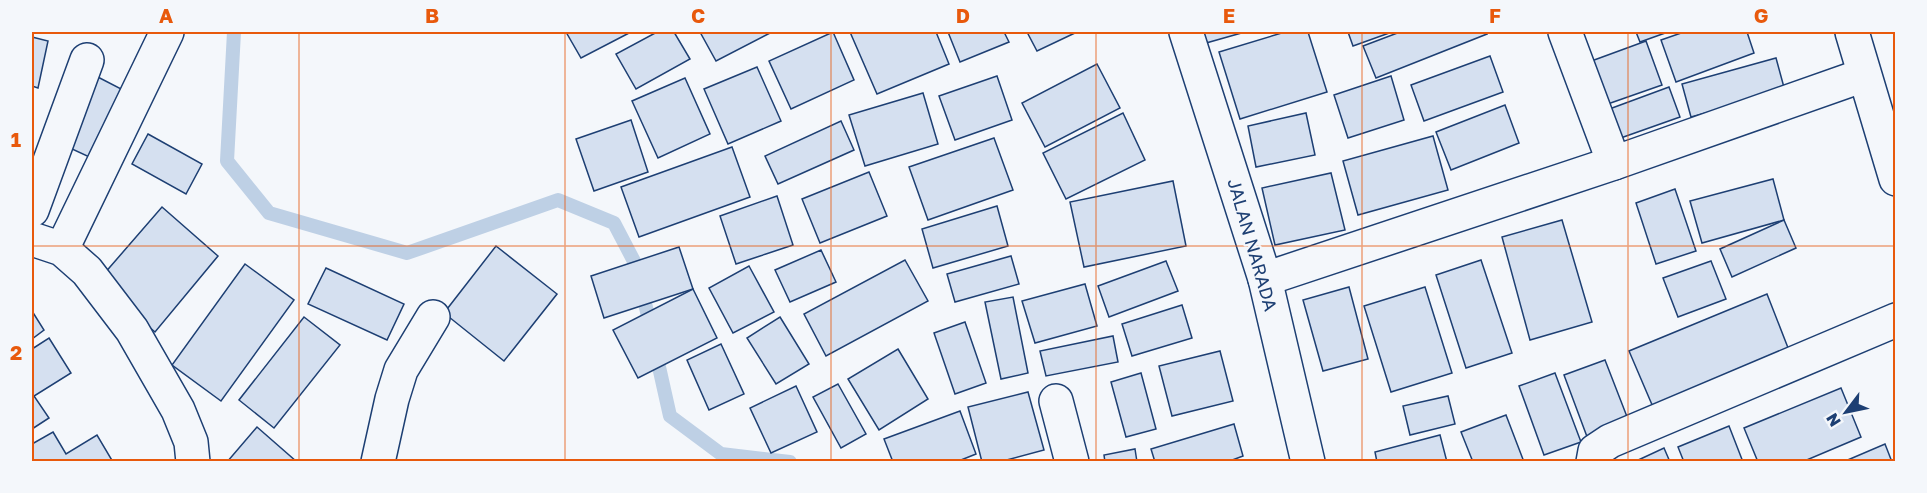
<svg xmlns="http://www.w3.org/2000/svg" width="1927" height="493" font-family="'Golos Text',sans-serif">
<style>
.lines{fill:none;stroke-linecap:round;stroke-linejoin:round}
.stream{stroke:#bed0e5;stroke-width:14}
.building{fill:#d5e0f0;stroke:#1d3f73;stroke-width:1.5}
.minor-casing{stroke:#1d3f73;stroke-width:36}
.secondary-casing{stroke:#1d3f73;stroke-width:36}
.minor{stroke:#f4f7fb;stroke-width:33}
.secondary{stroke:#f4f7fb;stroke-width:33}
.grid{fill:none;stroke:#e8590c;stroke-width:1.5;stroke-opacity:0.55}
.labels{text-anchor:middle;stroke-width:4.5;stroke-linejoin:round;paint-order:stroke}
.street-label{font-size:18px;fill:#1d3f73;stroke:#f4f7fb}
.neatline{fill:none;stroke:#e8590c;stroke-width:2}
.grid-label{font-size:20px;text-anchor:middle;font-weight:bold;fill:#e8590c}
</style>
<rect width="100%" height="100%" fill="#f4f7fb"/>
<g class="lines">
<g class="stream">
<path d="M234 32 227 161 269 213 407 253 558 200 614 223 637 267 651 330"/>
<path d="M655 349 670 416 721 454 790 462"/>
</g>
</g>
<g class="building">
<path d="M566 32H631L581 58Z"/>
<path d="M657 32H674L690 59 636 89 616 54Z"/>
<path d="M700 32H772L716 61Z"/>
<path d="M833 32 854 80 791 109 769 61Z"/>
<path d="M850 32H936L949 64 877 94Z"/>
<path d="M948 32H1004L1009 42 960 62Z"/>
<path d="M1027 32H1077L1037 51Z"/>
<path d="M1196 32H1245L1199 45Z"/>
<path d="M1285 32H1308L1327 92 1240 119 1219 52Z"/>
<path d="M1348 32H1392L1353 46Z"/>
<path d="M1400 32H1486L1487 34 1376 78 1363 46Z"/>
<path d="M1636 32H1668L1640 42Z"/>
<path d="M1684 32H1747L1754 53 1676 82 1661 40Z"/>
<path d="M32 37 48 41 38 88 32 86Z"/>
<path d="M1646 41 1662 85 1602 106 1586 63Z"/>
<path d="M1490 56 1503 92 1424 121 1411 85Z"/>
<path d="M1776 58 1785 91 1691 117 1682 84Z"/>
<path d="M1097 64 1120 108 1045 147 1022 103Z"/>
<path d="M757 67 781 121 728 144 704 89Z"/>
<path d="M92 74 129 93 98 161 59 143Z"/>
<path d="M997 76 1012 120 955 140 939 96Z"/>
<path d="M1391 76 1404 120 1348 138 1334 95Z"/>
<path d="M685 78 710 134 658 158 632 101Z"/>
<path d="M1669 87 1680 117 1615 140 1604 111Z"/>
<path d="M923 93 938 144 865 166 849 115Z"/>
<path d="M1505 105 1519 143 1451 170 1436 132Z"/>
<path d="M1123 113 1145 160 1066 199 1043 153Z"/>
<path d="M1306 113 1315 155 1256 167 1248 126Z"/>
<path d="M631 120 648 172 594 191 576 139Z"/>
<path d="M841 121 854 150 778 184 765 156Z"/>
<path d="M148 134 202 164 186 194 132 164Z"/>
<path d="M1433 136 1448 190 1358 215 1343 161Z"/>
<path d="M994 138 1013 190 928 220 909 167Z"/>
<path d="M732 147 750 197 639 237 621 187Z"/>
<path d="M869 172 887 216 820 243 802 199Z"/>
<path d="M1331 173 1345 230 1275 245 1262 188Z"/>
<path d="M1773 179 1784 220 1702 243 1690 201Z"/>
<path d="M1173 181 1186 246 1084 267 1070 202Z"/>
<path d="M1675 189 1696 251 1656 264 1636 203Z"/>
<path d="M777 196 793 245 736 264 720 216Z"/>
<path d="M997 206 1008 246 933 268 922 229Z"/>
<path d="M162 207 218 256 155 332 97 282Z"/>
<path d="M1562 220 1592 322 1530 340 1502 237Z"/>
<path d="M1784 220 1796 248 1732 277 1720 249Z"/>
<path d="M496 246 557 294 504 361 444 313Z"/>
<path d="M679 247 693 289 604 318 591 276Z"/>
<path d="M821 250 836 282 790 302 775 270Z"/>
<path d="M1011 256 1019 284 955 302 947 274Z"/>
<path d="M905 260 928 301 826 356 804 314Z"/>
<path d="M1481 260 1512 353 1466 368 1436 275Z"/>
<path d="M1166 261 1178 291 1109 317 1098 286Z"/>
<path d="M1711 261 1726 299 1678 317 1663 278Z"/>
<path d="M245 264 294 300 221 401 172 365Z"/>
<path d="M749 266 774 312 733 333 709 288Z"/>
<path d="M326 268 404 304 387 340 308 304Z"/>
<path d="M1085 284 1097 326 1035 343 1022 301Z"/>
<path d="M1349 287 1368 359 1323 371 1303 300Z"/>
<path d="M1425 287 1452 373 1391 392 1364 306Z"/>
<path d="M693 289 717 338 638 378 613 330Z"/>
<path d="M1767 294 1792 358 1656 414 1629 351Z"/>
<path d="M1013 297 1028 373 1001 379 985 302Z"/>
<path d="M1182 305 1192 338 1132 356 1122 324Z"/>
<path d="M32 311 44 330 32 339Z"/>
<path d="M304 317 340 345 274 428 239 400Z"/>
<path d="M780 317 809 364 776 384 747 338Z"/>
<path d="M965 322 986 383 955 394 934 333Z"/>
<path d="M1113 336 1118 362 1046 376 1040 351Z"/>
<path d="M49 338 71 373 34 396 49 418 32 429V349Z"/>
<path d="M721 344 744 394 709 410 687 360Z"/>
<path d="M898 349 928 399 879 430 848 379Z"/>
<path d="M1220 351 1233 401 1172 416 1159 366Z"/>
<path d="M1605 360 1631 427 1589 442 1564 375Z"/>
<path d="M1141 373 1156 429 1126 437 1111 382Z"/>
<path d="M1555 373 1581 442 1544 455 1519 386Z"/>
<path d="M838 384 866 434 841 448 813 397Z"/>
<path d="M796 386 817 432 771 453 750 408Z"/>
<path d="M1841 388 1861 437 1802 462H1758L1744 428Z"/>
<path d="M1028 392 1044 450 999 462H982L968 407Z"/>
<path d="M1448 396 1455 424 1410 435 1403 406Z"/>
<path d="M960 411 976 454 956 462H893L884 439Z"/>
<path d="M1506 415 1524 462H1473L1461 432Z"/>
<path d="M1234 424 1243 456 1227 462H1155L1151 449Z"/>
<path d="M1729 426 1743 462H1684L1678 447Z"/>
<path d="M257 427 297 462H227Z"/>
<path d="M53 432 66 454 97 435 113 462H32V444Z"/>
<path d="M1440 435 1447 462H1377L1375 452Z"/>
<path d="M1885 444 1892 462H1843Z"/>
<path d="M1664 448 1670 462H1634Z"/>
<path d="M1135 449 1137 462H1105L1104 455Z"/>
</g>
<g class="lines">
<g class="minor-casing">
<g id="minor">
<path d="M1565 32 1614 163"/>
<path d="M1852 32 1896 179"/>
<path d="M32 210 87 60"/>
<path d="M32 239 62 249 87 271 132 330 178 410 191 442 193 462"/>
<path d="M62 249 167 32"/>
<path d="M1265 279 1614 163 1864 75"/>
<path d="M1056 401 1072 462"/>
<path d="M378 462 392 399 401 370 433 317"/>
<path d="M1593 462 1595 451 1610 441 1896 320"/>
</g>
</g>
<g class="secondary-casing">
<path id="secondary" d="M1186 32 1265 279 1308 462"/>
</g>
<use href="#minor" class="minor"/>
<use href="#secondary" class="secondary"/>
</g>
<path class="grid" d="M299 32V462M565 32V462M831 32V462M1096 32V462M1362 32V462M1628 32V462M32 246H1896"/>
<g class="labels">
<g class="street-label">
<text transform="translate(1252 245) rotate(74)" y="6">JALAN NARADA</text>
</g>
</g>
<rect width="1927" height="493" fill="none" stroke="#f4f7fb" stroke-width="66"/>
<g transform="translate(1846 412) rotate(238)" stroke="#f4f7fb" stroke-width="4.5" paint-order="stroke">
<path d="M0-4.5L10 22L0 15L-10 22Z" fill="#1d3f73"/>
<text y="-9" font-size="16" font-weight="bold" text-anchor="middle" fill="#1d3f73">N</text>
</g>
<rect x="33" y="33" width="1861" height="427" class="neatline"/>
<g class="grid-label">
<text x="166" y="23">A</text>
<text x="432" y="23">B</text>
<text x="698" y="23">C</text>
<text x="963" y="23">D</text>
<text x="1229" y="23">E</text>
<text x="1495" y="23">F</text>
<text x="1761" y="23">G</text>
<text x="16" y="147">1</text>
<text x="16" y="360">2</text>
</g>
</svg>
